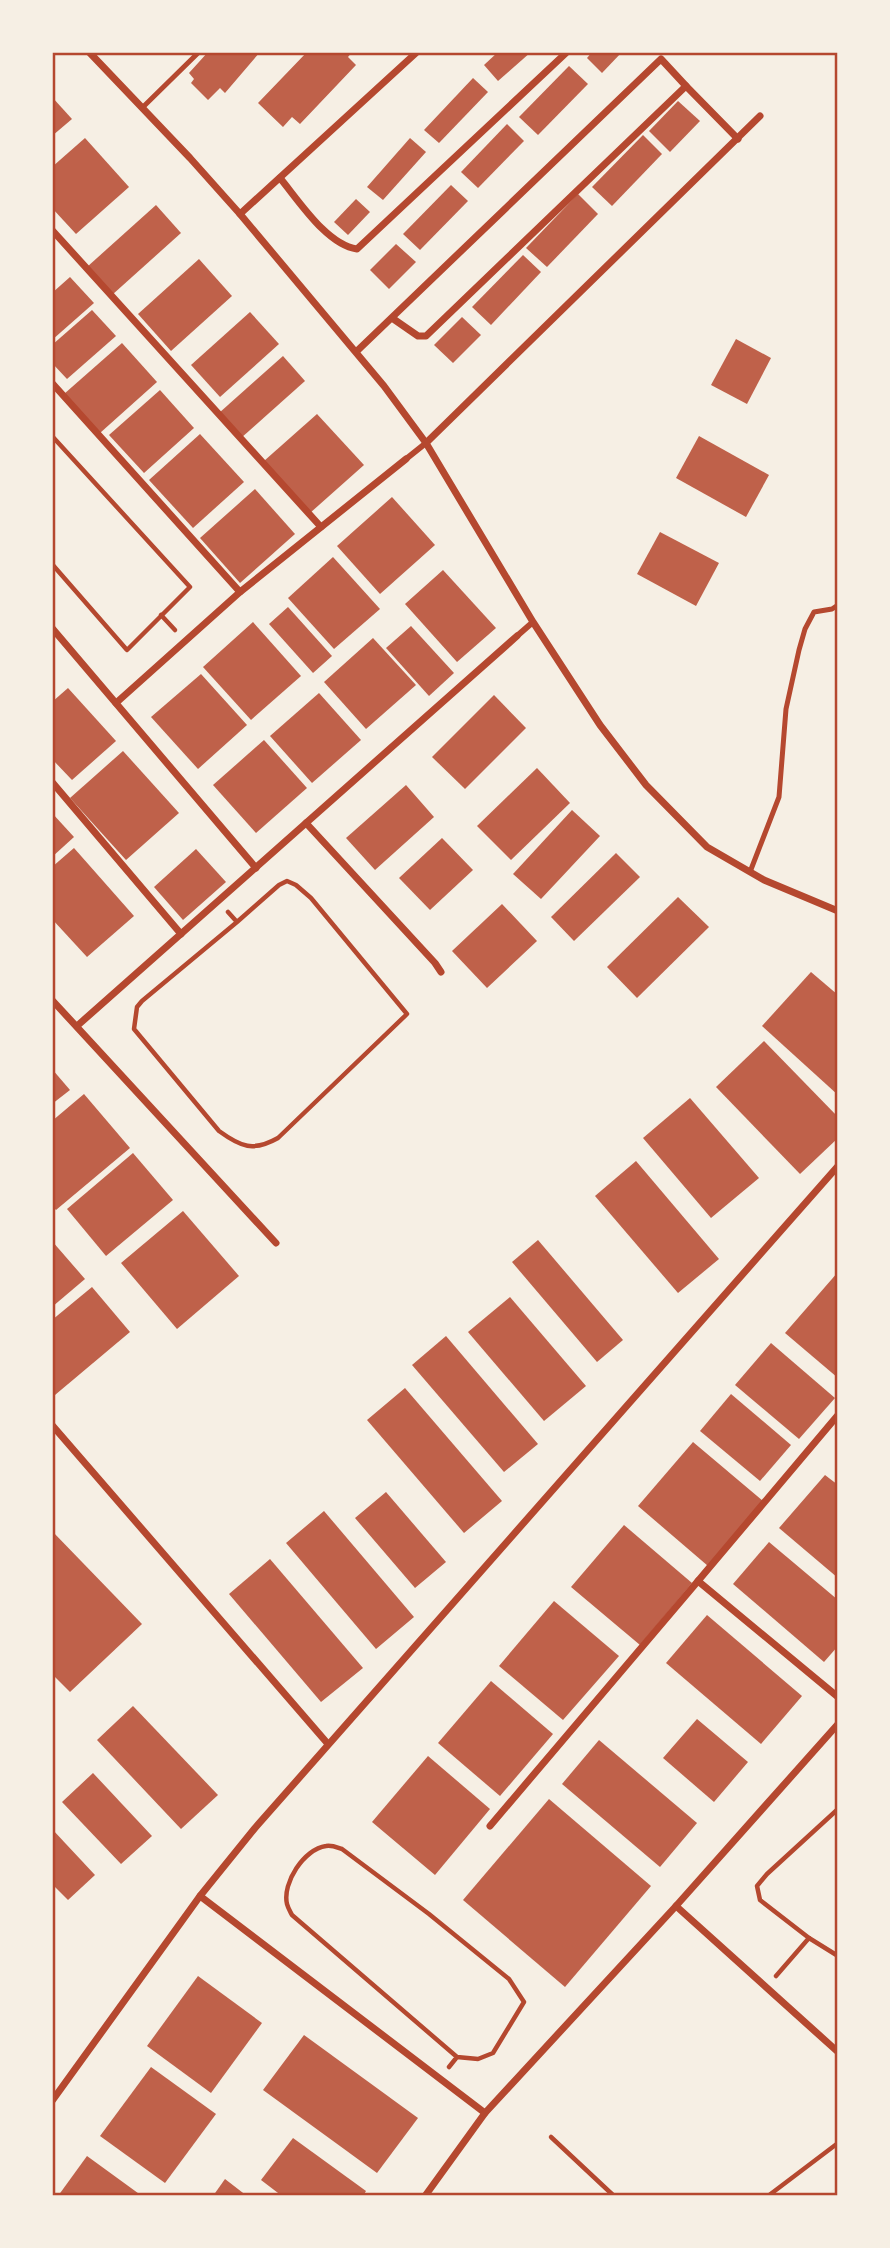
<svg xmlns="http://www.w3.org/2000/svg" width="890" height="2248" font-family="'Varela Round',sans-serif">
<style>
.building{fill:#bf614a}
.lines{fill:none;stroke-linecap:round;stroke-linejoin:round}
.path{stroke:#b5482f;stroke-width:4.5}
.service{stroke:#b5482f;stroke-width:5}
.pedestrian{stroke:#b5482f;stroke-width:6}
.minor{stroke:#b5482f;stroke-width:7}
.neatline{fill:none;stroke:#b5482f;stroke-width:2.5}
</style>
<rect width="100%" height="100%" fill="#f6efe4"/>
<g class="building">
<path d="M208 52H260L225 93 220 88 208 100 191 83 194 79 189 73Z"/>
<path d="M307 52H352L348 57 356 65 300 124 292 117 283 127 258 103Z"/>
<path d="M498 52H531L498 81 484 65Z"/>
<path d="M592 52H622L602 73 587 58Z"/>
<path d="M569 66 588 84 538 135 519 117Z"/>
<path d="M473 78 488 92 439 143 424 130Z"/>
<path d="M52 97 72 119 52 136Z"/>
<path d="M678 101 700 121 670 152 649 131Z"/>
<path d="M507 124 524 141 478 188 461 172Z"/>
<path d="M643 135 662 154 612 206 592 187Z"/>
<path d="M85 138 129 187 76 234 52 208V167Z"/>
<path d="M410 138 426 152 383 200 367 187Z"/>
<path d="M451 185 468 201 420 250 403 234Z"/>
<path d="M578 194 598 214 547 267 526 248Z"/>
<path d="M356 199 370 212 348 235 334 222Z"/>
<path d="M156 205 181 233 112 295 87 267Z"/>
<path d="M396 244 416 262 389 289 370 270Z"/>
<path d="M523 255 541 272 491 325 472 307Z"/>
<path d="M199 259 232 296 171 351 138 314Z"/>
<path d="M70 277 94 303 52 340V293Z"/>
<path d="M92 310 116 336 67 379 52 363V345Z"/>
<path d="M250 312 279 344 220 397 191 365Z"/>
<path d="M462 317 481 335 453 363 434 345Z"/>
<path d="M736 339 771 358 747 404 711 385Z"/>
<path d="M122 343 157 382 100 433 64 394Z"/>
<path d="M283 356 305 381 241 438 219 413Z"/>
<path d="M160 390 194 428 144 473 109 435Z"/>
<path d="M317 414 364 465 310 513 264 461Z"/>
<path d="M200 434 244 482 193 528 149 480Z"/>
<path d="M699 436 769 475 746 517 676 478Z"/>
<path d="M255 489 295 534 240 583 200 538Z"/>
<path d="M392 497 435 545 380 594 337 546Z"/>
<path d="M660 532 719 563 696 606 637 574Z"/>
<path d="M333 557 380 609 334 649 288 598Z"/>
<path d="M443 570 496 628 457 662 405 604Z"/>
<path d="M288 607 332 656 313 673 269 624Z"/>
<path d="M253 622 301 676 251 720 203 667Z"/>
<path d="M411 626 454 673 429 696 386 648Z"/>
<path d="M373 638 416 685 366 729 324 682Z"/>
<path d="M201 674 247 725 198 769 151 717Z"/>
<path d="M68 688 116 741 72 780 52 759V702Z"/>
<path d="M319 693 361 740 312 783 270 736Z"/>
<path d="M494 695 526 728 465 789 432 757Z"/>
<path d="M264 740 307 788 256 833 213 785Z"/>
<path d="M123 751 179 813 126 860 70 798Z"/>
<path d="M537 768 570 803 511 860 477 826Z"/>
<path d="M406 785 434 817 375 870 346 838Z"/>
<path d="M572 810 600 836 541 899 513 874Z"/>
<path d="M52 813 74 837 52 857Z"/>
<path d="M442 838 473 870 430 910 399 878Z"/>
<path d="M74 848 134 916 87 957 52 919V867Z"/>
<path d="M196 849 226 882 183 920 154 887Z"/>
<path d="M616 853 640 877 574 941 551 917Z"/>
<path d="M678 897 709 927 637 998 607 967Z"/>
<path d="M502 904 537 941 487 988 452 951Z"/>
<path d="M811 972 838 995V1095L762 1026Z"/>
<path d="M764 1041 838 1117V1138L800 1174 716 1087Z"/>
<path d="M52 1069 70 1090 52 1104Z"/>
<path d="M84 1094 130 1148 56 1210 52 1206V1121Z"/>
<path d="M690 1098 759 1178 711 1218 643 1138Z"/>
<path d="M133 1153 173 1200 106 1256 67 1209Z"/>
<path d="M636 1161 719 1259 678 1293 595 1196Z"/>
<path d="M183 1211 239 1276 177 1329 121 1263Z"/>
<path d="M538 1240 623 1340 597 1362 512 1262Z"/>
<path d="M52 1241 85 1279 52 1307Z"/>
<path d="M838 1272V1378L785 1333Z"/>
<path d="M92 1287 130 1332 55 1395 52 1392V1320Z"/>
<path d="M510 1297 586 1386 544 1421 468 1332Z"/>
<path d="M446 1336 538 1444 504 1472 412 1365Z"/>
<path d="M771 1343 835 1398 799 1439 735 1385Z"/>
<path d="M405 1388 502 1501 464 1533 367 1420Z"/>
<path d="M731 1394 791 1445 760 1481 700 1431Z"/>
<path d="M693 1442 763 1501 708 1566 638 1506Z"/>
<path d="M825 1475 838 1485V1578L779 1528Z"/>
<path d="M386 1492 446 1562 415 1588 355 1518Z"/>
<path d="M324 1511 414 1617 376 1649 286 1543Z"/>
<path d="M624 1525 692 1583 640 1645 571 1587Z"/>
<path d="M52 1531 142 1624 70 1692 52 1674Z"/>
<path d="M769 1542 838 1600V1646L824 1662 733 1584Z"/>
<path d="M270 1559 363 1668 321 1702 229 1594Z"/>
<path d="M554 1601 619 1656 563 1720 499 1666Z"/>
<path d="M707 1615 802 1696 761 1744 666 1663Z"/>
<path d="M491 1681 553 1734 500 1796 438 1743Z"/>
<path d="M133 1706 218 1795 181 1829 97 1740Z"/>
<path d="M697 1719 748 1762 714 1802 663 1758Z"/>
<path d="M599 1740 697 1823 660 1867 562 1784Z"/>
<path d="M428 1756 490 1809 435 1875 372 1822Z"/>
<path d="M93 1773 152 1836 121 1864 62 1802Z"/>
<path d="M549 1799 651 1886 565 1987 463 1900Z"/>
<path d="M52 1829 95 1875 68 1900 52 1884Z"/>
<path d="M198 1976 262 2023 211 2093 147 2046Z"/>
<path d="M304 2035 418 2118 377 2173 263 2090Z"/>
<path d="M151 2067 216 2114 165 2183 100 2136Z"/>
<path d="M293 2138 366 2191 363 2196H282L261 2180Z"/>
<path d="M87 2156 142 2196H58Z"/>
<path d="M225 2179 247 2196H213Z"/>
</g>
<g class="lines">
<g class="path">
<path d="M52 436 190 587 127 650 52 564"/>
<path d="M161 615 175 630"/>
<path d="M228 912 237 922 142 1001 137 1007 134 1029 219 1131C241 1147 253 1152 278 1138L407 1014 311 898 296 885 287 881 279 885 237 922"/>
<path d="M809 1938 838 1956"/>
<path d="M776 1976 809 1938 760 1900 757 1886 767 1874 838 1809"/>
<path d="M449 2067 457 2057 478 2059 493 2053 524 2002 509 1979 429 1914 342 1849C336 1847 332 1845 326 1846 304 1849 282 1883 287 1904 288 1908 290 1911 292 1915L457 2057"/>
<path d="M551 2137 614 2196"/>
<path d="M768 2196 838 2143"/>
</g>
<g class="service">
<path d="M142 108 199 52"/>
<path d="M750 872 779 797 786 709 799 650 805 629 814 612 832 609 838 605"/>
</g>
<g class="pedestrian">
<path d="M406 459 426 443"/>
<path d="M517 636 533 622"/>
</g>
<g class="minor">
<path d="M89 52 190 158 240 214 384 386 426 443 533 622 600 725 646 785 707 847 764 880 838 911"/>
<path d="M686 86 738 139"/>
<path d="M280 178C299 201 327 245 357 249L567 52"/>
<path d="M240 214 417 52"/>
<path d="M52 230 321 527"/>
<path d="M357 351 661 59 686 86 426 336H418L392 318"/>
<path d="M52 383 240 592"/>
<path d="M426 443 760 116"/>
<path d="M52 628 256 868"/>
<path d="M116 703 240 592 406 459"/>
<path d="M52 782 181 934"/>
<path d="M306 823 435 963 441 972"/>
<path d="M52 1000 276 1243"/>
<path d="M77 1026 517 636"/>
<path d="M838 1415 698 1581 838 1697"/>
<path d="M52 1425 328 1744"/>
<path d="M490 1826 698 1581"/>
<path d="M200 1896 485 2113"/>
<path d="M676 1906 838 2052"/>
<path d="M52 2101 200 1896 255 1828 838 1166"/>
<path d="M425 2196 485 2113 676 1906 838 1724"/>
</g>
</g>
<rect width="890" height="2248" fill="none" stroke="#f6efe4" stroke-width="108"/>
<rect x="54" y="54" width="782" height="2140" class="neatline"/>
</svg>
